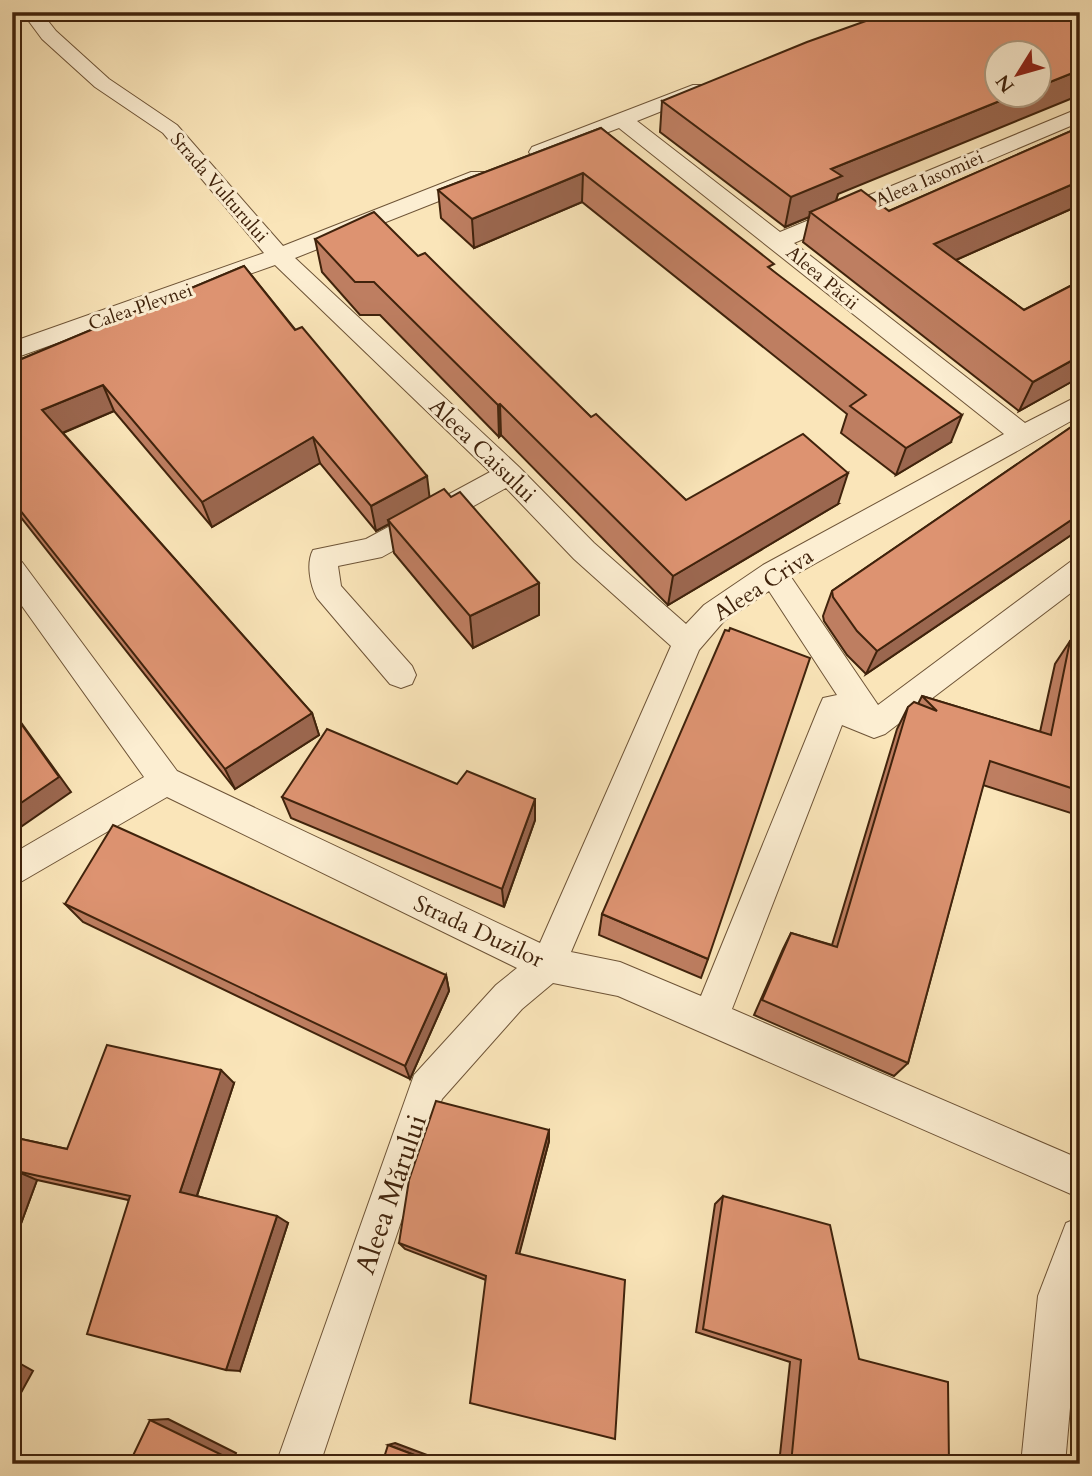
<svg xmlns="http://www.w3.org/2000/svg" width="1092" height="1476" font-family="Cardo,serif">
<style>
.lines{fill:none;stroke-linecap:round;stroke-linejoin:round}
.minor-casing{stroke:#6e5437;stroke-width:2}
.minor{fill:#fceed2;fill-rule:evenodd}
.wall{fill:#be7e61;stroke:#40230c;stroke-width:2}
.shaded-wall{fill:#9b674f;stroke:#40230c;stroke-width:2}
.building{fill:#dd9371;stroke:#40230c;stroke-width:2}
.labels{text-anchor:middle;stroke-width:6;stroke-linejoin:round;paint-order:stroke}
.far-street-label{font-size:19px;fill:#40230c;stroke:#fceed2}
.street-label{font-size:23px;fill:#40230c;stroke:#fceed2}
.near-street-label{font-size:28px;fill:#40230c;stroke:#fceed2}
</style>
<rect width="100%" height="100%" fill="#fae5b9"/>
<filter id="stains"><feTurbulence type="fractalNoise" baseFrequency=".00286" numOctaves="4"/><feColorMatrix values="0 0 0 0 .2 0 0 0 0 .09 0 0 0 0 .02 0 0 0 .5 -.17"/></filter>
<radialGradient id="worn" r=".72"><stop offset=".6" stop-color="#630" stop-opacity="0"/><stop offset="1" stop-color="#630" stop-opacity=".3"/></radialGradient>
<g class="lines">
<g class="minor-casing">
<g id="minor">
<path d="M22 12H41L56 31 109 79 177 125 283 246 471 172H487L490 177 487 182 295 258 519 467 594 543 686 624 704 605 763 565 1004 434 619 128 540 158 532 157 529 152 532 147 693 85H707L710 89 707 93 637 121 780 232 1080 108V122L794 243 1025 423 1080 395V416L791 577 878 705 1070 562 1080 559V586L885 734 874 738 842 725 732 1009 1080 1159V1198L618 996 553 983 522 1009 442 1099 320 1464H276L414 1075 496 985 517 968 167 797 12 887V854L144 777 12 592V559L22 562 177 771 540 943 671 646 574 559 506 488 382 557 338 566 341 586 412 666 416 675 412 684 401 688 390 684 317 598C310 585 306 563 313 550L366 539 490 472 275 265 12 359V342L264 253 163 133 95 87 42 39ZM769 591 837 695 823 698 819 707 701 996 620 962 571 952 699 650 724 621Z"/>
<path d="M1080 1217V1295L1065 1464H1021L1038 1296 1066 1223Z"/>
</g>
</g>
<use href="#minor" class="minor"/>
</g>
<g class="wall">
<path d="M662 101 838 194 836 201 889 211 1080 127V205L956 260 1024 310 1080 281V377L1019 411 803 242 809 217 785 227 660 132Z"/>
<path d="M601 128 773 271 951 442 896 475 841 433 847 414 582 202 474 248 441 218 438 190Z"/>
<path d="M315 239 418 256 591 417 686 500 838 504 668 605 501 435 499 437 380 315H360L322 272Z"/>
<path d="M244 266 430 497H451L539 583V615L473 648 394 553 389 524 376 531 320 463 212 527 114 411 63 433 312 713 319 735 235 789 12 506V363Z"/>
<path d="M1080 421V529L866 674 847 655 824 621 823 616 832 591Z"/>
<path d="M1070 641 1080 643V816L983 785 908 1063 894 1076 754 1015 783 949 791 933 832 945 897 729 908 707 918 704 922 696 1040 732 1055 664Z"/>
<path d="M457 784 535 799V820L504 907 291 818 282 797Z"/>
<path d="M65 904 446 975 449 991 410 1079 83 922Z"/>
<path d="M602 914 708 959 701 978 599 935Z"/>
<path d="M234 1083 197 1196 288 1223 240 1371 128 1200 37 1180 12 1248V1137L67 1149Z"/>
<path d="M549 1130V1141L519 1253 486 1280 405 1249 399 1243Z"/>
<path d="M723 1196 859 1359 949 1464H779L790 1362 696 1332 715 1204Z"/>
<path d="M1080 1328V1416L1072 1413Z"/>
</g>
<g class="shaded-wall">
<path d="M1080 70V95L838 194 834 207 810 212 809 217 785 227 791 197 831 169 1017 94H1040V86Z"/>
<path d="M583 173 582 202 474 248 472 219Z"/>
<path d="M1080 181V205L924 274 934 244Z"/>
<path d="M1080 356V377L1019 411 1033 382Z"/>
<path d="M103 385 114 411 55 436 42 410Z"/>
<path d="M500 404 501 435 499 437 498 405Z"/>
<path d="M962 415 951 442 896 475 906 448Z"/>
<path d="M313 437 320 463 212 527 202 502Z"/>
<path d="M848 473 838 504 668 605 673 576Z"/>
<path d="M427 476 430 501 388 520 389 524 376 531 371 506Z"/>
<path d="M1080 514V529L866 674 877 651Z"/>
<path d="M539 583V615L473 648 470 616Z"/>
<path d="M12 710 71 792 12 833Z"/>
<path d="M312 713 319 735 235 789 225 769Z"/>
<path d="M535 799V820L504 907 502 889Z"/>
<path d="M446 975 449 991 410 1079 405 1066Z"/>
<path d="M12 1021 16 1023 12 1033Z"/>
<path d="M221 1070 234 1083 195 1201 180 1192Z"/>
<path d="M549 1130V1141L518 1259 516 1253Z"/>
<path d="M16 1171 37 1180 12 1248V1181Z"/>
<path d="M277 1216 288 1223 240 1371 226 1370Z"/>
<path d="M12 1359 33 1371 12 1409Z"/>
<path d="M168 1419 236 1453 232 1464H218L150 1420Z"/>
<path d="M395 1443 451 1464H438L388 1445Z"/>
</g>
<g class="building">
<path d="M891 12H1080V70L1040 86V52H998V94H1017L831 169 842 176 791 197 662 101 807 42Z"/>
<path d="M1080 127V181L934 244 1024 310 1080 281V356L1033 382 810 212 861 190 889 211Z"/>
<path d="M601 128 774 264 768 267 962 415 906 448 850 406 866 395 583 173 472 219 438 190Z"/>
<path d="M374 212 418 256 425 253 591 417 596 414 686 500 803 434 848 473 673 576 500 404 498 405 374 282H355L315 239Z"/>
<path d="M244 266 295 330 302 327 427 476 371 506 313 437 202 502 103 385 42 410 312 713 225 769 12 500V363Z"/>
<path d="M1080 421V514L877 651 857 631 833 597 832 591Z"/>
<path d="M444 489 451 497 460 492 539 583 470 616 388 520Z"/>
<path d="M730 628 810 658 708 959 602 914 725 630 729 631Z"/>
<path d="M1070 641 1080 643V791L990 761 908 1063 762 1000 791 933 837 947 908 707 914 702 937 711 922 696 1051 735Z"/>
<path d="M12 711 59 777 12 809Z"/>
<path d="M327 729 457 784 467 771 535 799 502 889 282 797Z"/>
<path d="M113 825 446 975 405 1066 65 904Z"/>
<path d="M107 1045 221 1070 180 1192 277 1216 226 1370 87 1334 130 1196 16 1171 12 1181V1137L67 1149Z"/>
<path d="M436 1101 549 1130 516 1253 625 1280 615 1439 470 1403 486 1276 399 1243 409 1180Z"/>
<path d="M723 1196 830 1225 859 1359 948 1382 949 1464H791L801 1360 703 1329Z"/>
<path d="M150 1420 222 1455 218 1464H129Z"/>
<path d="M388 1445 438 1464H382Z"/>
</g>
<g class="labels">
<g class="far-street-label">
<text transform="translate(929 178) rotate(-23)" y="7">Aleea Iasomiei</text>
<text transform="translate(220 187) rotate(49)" y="7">Strada Vulturului</text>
<text transform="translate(823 277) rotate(40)" y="7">Aleea Păcii</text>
<text transform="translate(140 306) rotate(-19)" y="7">Calea Plevnei</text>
</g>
<g class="street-label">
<text transform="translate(483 450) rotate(44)" y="8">Aleea Caisului</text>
<text transform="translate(763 584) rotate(-33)" y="8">Aleea Criva</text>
<text transform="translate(479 931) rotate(25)" y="8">Strada Duzilor</text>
</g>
<g class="near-street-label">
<text transform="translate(390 1194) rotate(-71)" y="10">Aleea Mărului</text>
</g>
</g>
<rect width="1092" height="1476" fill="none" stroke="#fae5b9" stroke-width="42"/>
<rect x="14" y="14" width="1064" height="1448" fill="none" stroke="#40230c" stroke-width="3.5"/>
<rect x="21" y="21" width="1050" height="1434" fill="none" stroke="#40230c" stroke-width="2"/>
<g transform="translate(1018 74) rotate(233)"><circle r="33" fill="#fceed2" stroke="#b19d83" stroke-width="2"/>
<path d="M0-5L12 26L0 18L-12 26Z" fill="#8f2418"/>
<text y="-10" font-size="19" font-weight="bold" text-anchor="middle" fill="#40230c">N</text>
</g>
<rect width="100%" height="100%" filter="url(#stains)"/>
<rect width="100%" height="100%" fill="url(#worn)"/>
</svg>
